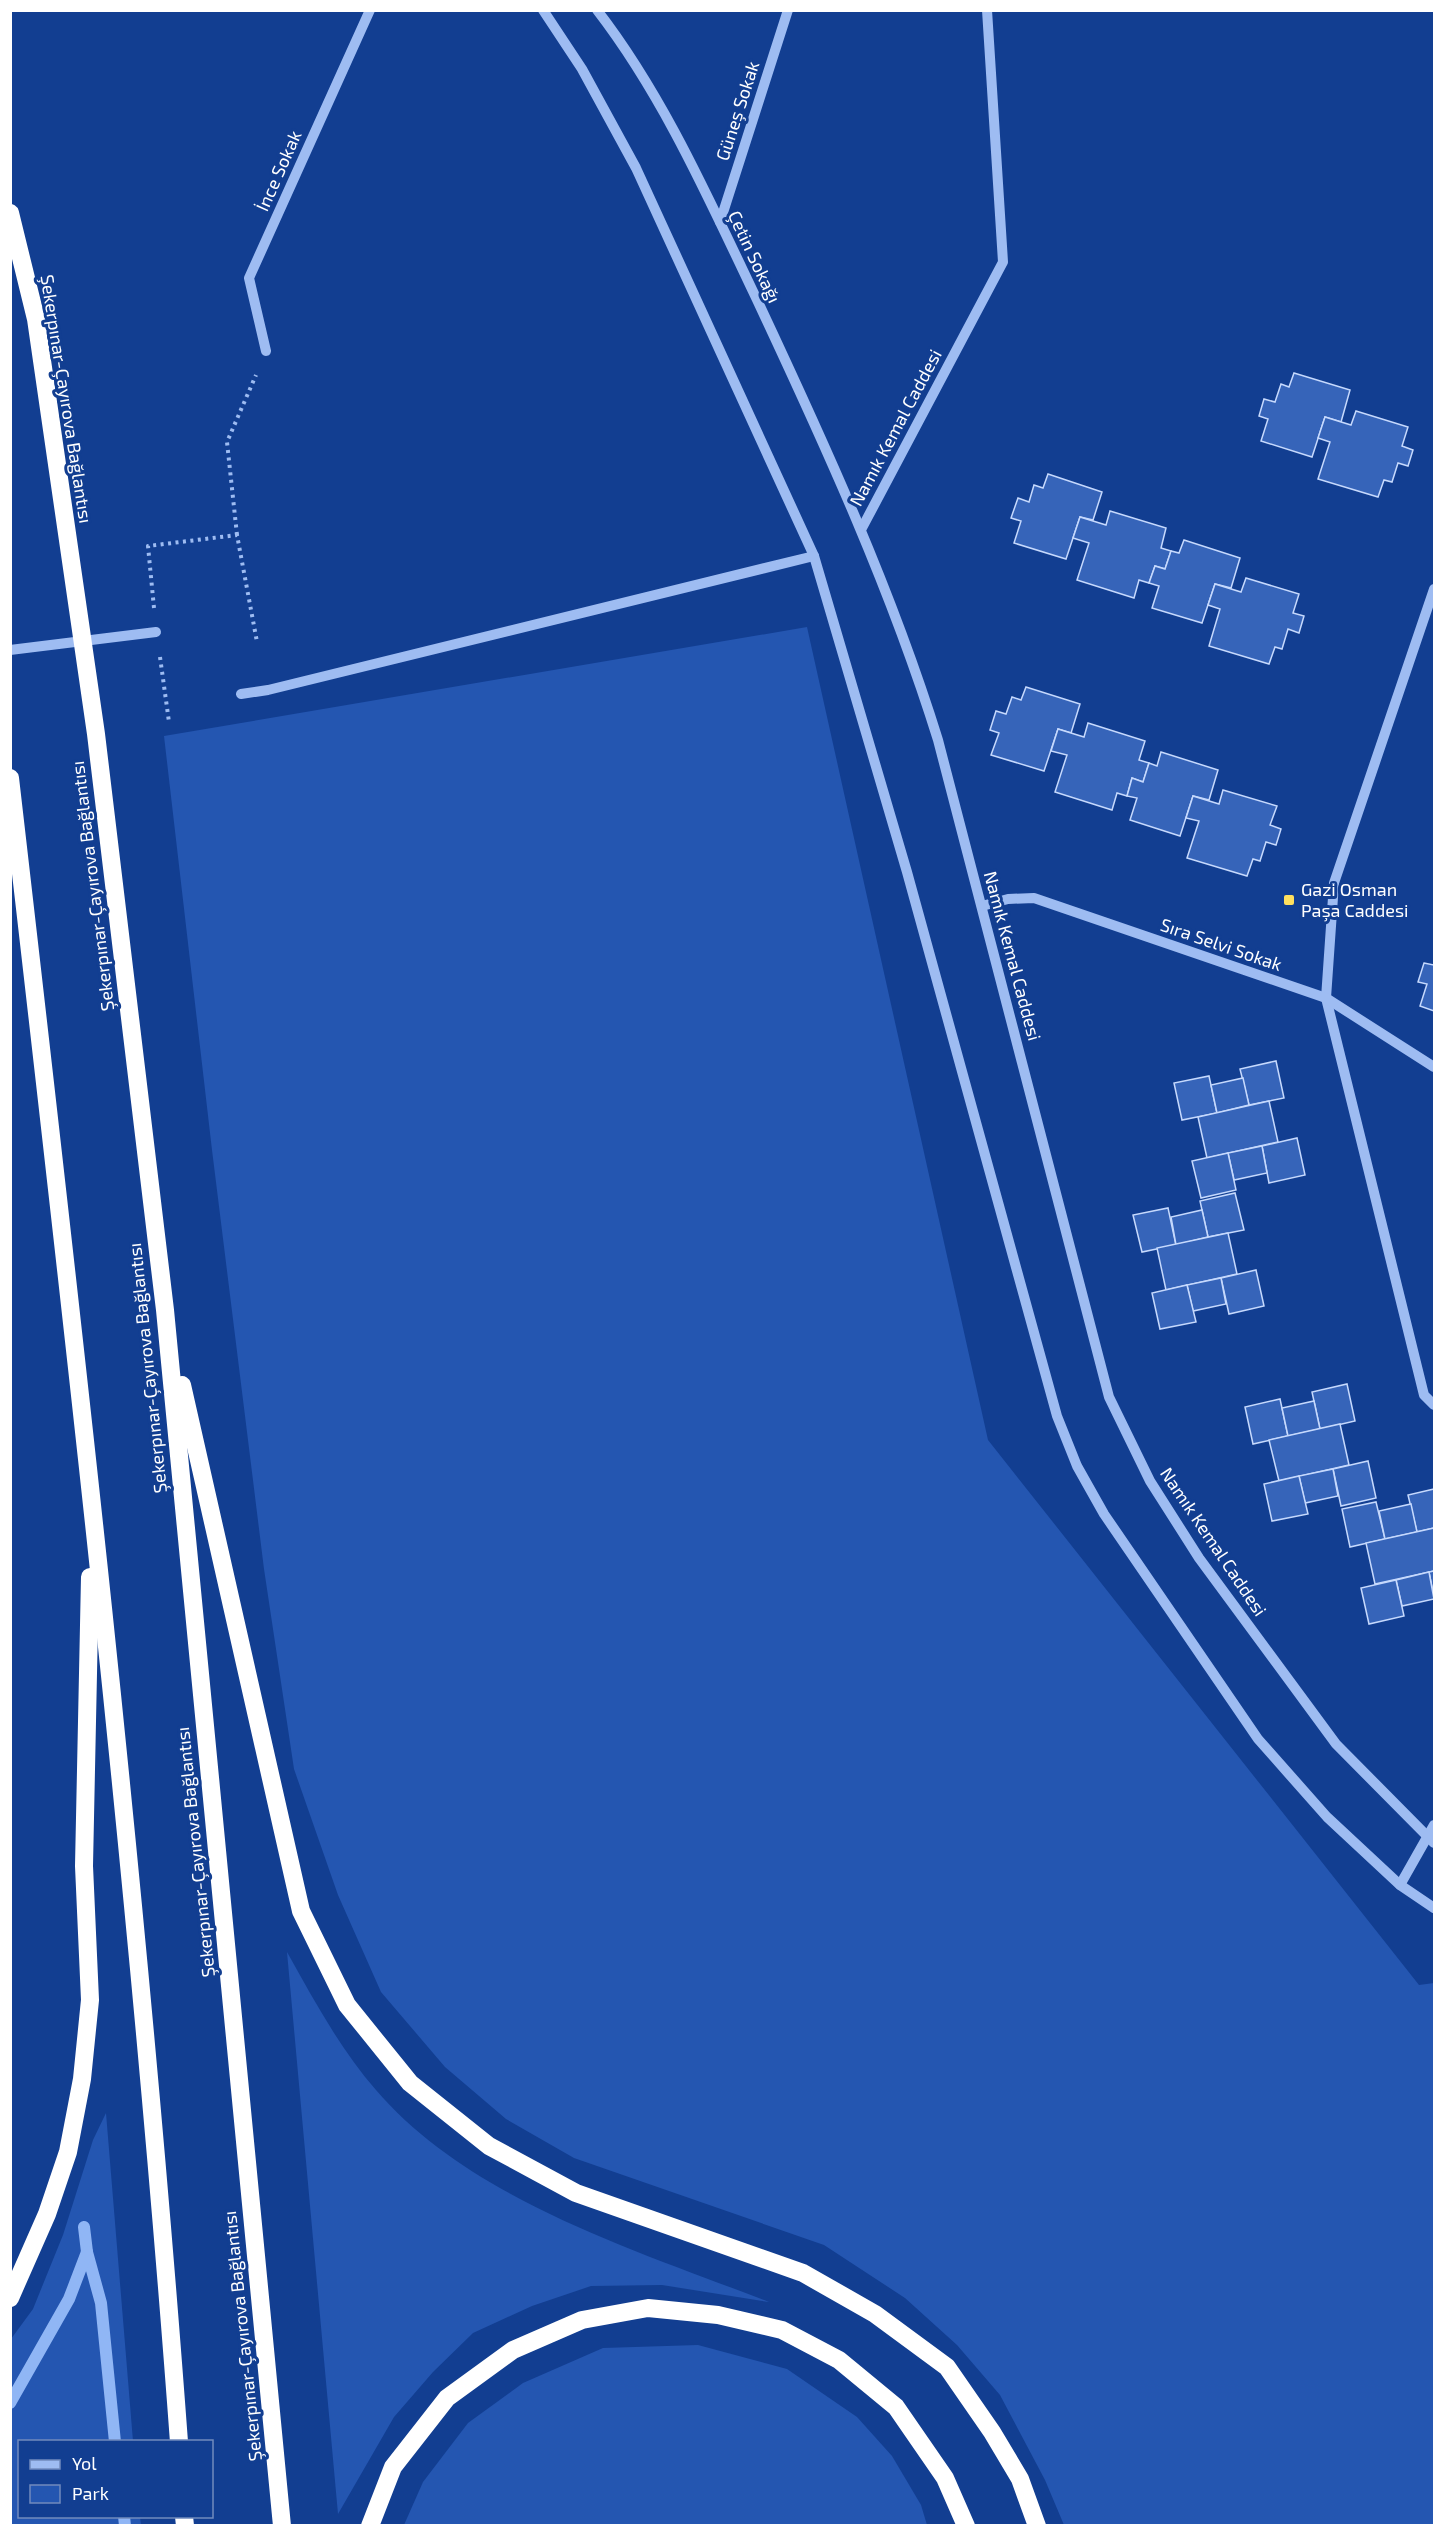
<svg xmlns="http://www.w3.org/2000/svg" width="1445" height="2536" font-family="'Exo 2',sans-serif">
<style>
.green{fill:#2456b1}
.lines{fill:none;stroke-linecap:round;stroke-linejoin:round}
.stream{stroke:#90b6f5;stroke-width:12}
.building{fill:#3664b9;stroke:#c6d9fd;stroke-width:1.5}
.path{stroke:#9ebcf2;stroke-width:4;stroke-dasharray:3 4.5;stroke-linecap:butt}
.minor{stroke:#9ebcf2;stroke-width:10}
.highway{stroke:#fff;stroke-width:18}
.poi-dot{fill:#ffe05f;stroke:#123e91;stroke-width:2}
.labels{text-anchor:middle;stroke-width:6;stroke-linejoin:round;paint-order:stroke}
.street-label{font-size:18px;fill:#fff;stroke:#123e91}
.poi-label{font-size:18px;fill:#fff;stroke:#123e91;text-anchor:start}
</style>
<rect width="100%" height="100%" fill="#123e91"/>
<g class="green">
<path d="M807 627 988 1440 1419 1985 1434 1983V2525H1064L1045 2480 1000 2395 957 2345 905 2298 824 2245 574 2158 506 2119 445 2067 381 1992 338 1895 294 1769 264 1569 212 1150 164 736Z"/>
<path d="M287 1952C314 2000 340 2049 376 2090 470 2200 638 2251 769 2302L662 2285 591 2286 532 2306 473 2333 433 2372 394 2417 338 2514Z"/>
<path d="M106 2113 133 2441 20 2442V2516L140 2517 141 2525H11V2339L33 2309 63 2235 93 2140Z"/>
<path d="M698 2345 787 2369 857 2417 892 2456 921 2505 927 2525H404L423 2482 468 2423 523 2383 603 2348Z"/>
</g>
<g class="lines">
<g class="stream">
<path d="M84 2227 87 2252 101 2303 115 2442"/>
<path d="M10 2403 69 2299 87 2252"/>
<path d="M124 2516 125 2526"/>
</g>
</g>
<g class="building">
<path d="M1294 373 1350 390 1341 422 1325 417 1312 457 1261 441 1268 419 1259 416 1264 399 1275 402 1281 384 1289 387Z"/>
<path d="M1356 411 1408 427 1402 446 1413 450 1408 466 1398 463 1392 482 1384 480 1378 497 1318 479 1330 442 1318 438 1325 417 1351 425Z"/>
<path d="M1048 474 1102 492 1093 520 1080 517 1066 559 1014 543 1021 521 1011 518 1018 498 1029 502 1034 485 1043 488Z"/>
<path d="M1110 511 1166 528 1161 548 1171 551 1165 569 1155 566 1149 583 1139 580 1134 598 1077 580 1089 543 1073 538 1080 517 1106 525Z"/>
<path d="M1184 540 1240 558 1231 588 1215 584 1202 623 1152 608 1159 586 1149 583 1155 566 1165 569 1171 551 1179 553Z"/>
<path d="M1246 578 1299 594 1293 613 1304 616 1299 633 1288 629 1282 649 1275 647 1269 664 1209 646 1220 609 1208 605 1215 584 1241 592Z"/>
<path d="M1026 687 1080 704 1071 733 1058 729 1044 771 991 755 999 733 990 730 996 711 1006 714 1012 697 1021 700Z"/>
<path d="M1088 723 1145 741 1139 760 1149 763 1143 782 1132 778 1127 796 1117 793 1112 810 1055 792 1067 755 1051 751 1058 729 1084 737Z"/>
<path d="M1161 752 1218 770 1209 800 1193 796 1180 836 1130 820 1137 798 1127 796 1132 778 1143 782 1149 763 1157 766Z"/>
<path d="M1223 790 1277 806 1270 825 1281 829 1276 845 1266 842 1260 861 1253 859 1247 876 1187 858 1199 821 1186 818 1193 796 1219 804Z"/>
<path d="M1424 963 1434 965V1011L1420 1006 1427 984 1418 982Z"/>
<path d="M1276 1061 1284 1098 1249 1105 1240 1069Z"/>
<path d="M1209 1076 1217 1113 1182 1120 1174 1083Z"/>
<path d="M1243 1078 1249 1105 1217 1113 1211 1085Z"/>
<path d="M1269 1101 1278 1142 1207 1158 1198 1117Z"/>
<path d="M1297 1138 1305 1175 1269 1183 1262 1146Z"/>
<path d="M1262 1146 1267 1173 1234 1180 1228 1153Z"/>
<path d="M1228 1153 1236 1190 1201 1198 1192 1161Z"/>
<path d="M1235 1193 1244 1230 1208 1237 1200 1201Z"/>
<path d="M1168 1208 1176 1245 1142 1252 1133 1215Z"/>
<path d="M1202 1210 1208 1237 1176 1245 1171 1217Z"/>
<path d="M1228 1233 1237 1274 1166 1290 1157 1248Z"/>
<path d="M1256 1270 1264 1306 1229 1314 1221 1278Z"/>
<path d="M1221 1278 1226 1304 1193 1311 1187 1285Z"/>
<path d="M1187 1285 1196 1322 1160 1329 1152 1293Z"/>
<path d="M1347 1384 1355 1421 1320 1429 1312 1392Z"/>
<path d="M1280 1399 1288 1436 1253 1444 1245 1407Z"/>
<path d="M1314 1401 1320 1429 1288 1436 1282 1408Z"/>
<path d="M1340 1424 1349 1465 1279 1481 1269 1440Z"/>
<path d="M1368 1461 1376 1498 1341 1506 1333 1469Z"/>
<path d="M1333 1469 1338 1496 1305 1503 1299 1476Z"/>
<path d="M1299 1476 1308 1514 1272 1521 1264 1484Z"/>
<path d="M1434 1489V1528L1417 1532 1408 1495Z"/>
<path d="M1376 1502 1385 1539 1350 1547 1342 1509Z"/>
<path d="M1411 1504 1417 1532 1385 1539 1379 1511Z"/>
<path d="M1434 1528V1571L1375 1584 1366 1543Z"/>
<path d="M1434 1571V1597L1429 1572Z"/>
<path d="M1429 1572 1434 1599 1402 1606 1396 1580Z"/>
<path d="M1396 1580 1404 1616 1369 1624 1361 1588Z"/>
</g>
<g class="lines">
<g class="path">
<path d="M237 535 227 442 256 375"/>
<path d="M154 608 148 546 237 535 257 642"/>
<path d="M160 657 169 722"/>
</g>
<g class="minor">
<path d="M543 10 582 69 636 168 814 556 907 872 1057 1416 1077 1466 1104 1514 1258 1739 1327 1817 1400 1885 1434 1908"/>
<path d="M597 10C665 98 711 204 759 304 826 447 891 589 938 740L1109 1397 1150 1481 1199 1558 1336 1744 1434 1843"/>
<path d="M720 222 788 10"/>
<path d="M266 351 249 278 370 10"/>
<path d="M862 528 1003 262 987 10"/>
<path d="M1434 589 1334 883 1326 998 1424 1395 1434 1405"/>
<path d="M10 650 156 632"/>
<path d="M241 694 268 690 814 556"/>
<path d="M982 906 1008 899 1034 898 1326 998 1434 1067"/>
<path d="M1400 1885 1434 1825"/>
</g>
<g class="highway">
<path d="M10 213 36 319 96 734 165 1310 282 2526"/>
<path d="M10 778C74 1332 138 1886 179 2442"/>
<path d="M182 1385 301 1911 347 2005 410 2083 489 2146 576 2193 803 2273 875 2314 947 2367 992 2432 1020 2479 1037 2526"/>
<path d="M10 2298 47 2214 68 2152 82 2079 90 2000 84 1866 90 1577"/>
<path d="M184 2516 185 2526"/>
<path d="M370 2526 393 2467 447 2398 513 2350 582 2320 648 2308 718 2315 782 2330 839 2360 896 2407 945 2478 966 2526"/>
</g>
</g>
<rect class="poi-dot" x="1283" y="894" width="12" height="12" rx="3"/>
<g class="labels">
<g class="street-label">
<text transform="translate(738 111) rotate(-72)" y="6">Güneş Sokak</text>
<text transform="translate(279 171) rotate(-66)" y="6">İnce Sokak</text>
<text transform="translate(754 257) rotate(65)" y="6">Çetin Sokağı</text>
<text transform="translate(66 399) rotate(81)" y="6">Şekerpınar-Çayırova Bağlantısı</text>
<text transform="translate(896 428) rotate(-62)" y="6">Namık Kemal Caddesi</text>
<text transform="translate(93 886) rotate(-97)" y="6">Şekerpınar-Çayırova Bağlantısı</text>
<text transform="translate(1221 945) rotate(19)" y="6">Sıra Selvi Sokak</text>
<text transform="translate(1012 956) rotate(75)" y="6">Namık Kemal Caddesi</text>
<text transform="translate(148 1368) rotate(-96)" y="6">Şekerpınar-Çayırova Bağlantısı</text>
<text transform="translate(1213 1542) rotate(56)" y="6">Namık Kemal Caddesi</text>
<text transform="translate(196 1852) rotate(-96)" y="6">Şekerpınar-Çayırova Bağlantısı</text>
<text transform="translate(243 2336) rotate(-96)" y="6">Şekerpınar-Çayırova Bağlantısı</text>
</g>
<g class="poi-label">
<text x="1301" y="896">Gazi Osman<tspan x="1301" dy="21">Paşa Caddesi</tspan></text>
</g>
</g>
<rect width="1445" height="2536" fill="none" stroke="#ffffff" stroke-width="24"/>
<rect x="18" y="2440" width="195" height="78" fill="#123e91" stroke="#718bbd" stroke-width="1.5"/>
<rect x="30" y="2460" width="30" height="9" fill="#9ebcf2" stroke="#718bbd" stroke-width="1.5"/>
<text x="72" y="2470" font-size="18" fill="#ffffff">Yol</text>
<rect x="30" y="2485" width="30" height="18" fill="#2456b1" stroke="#718bbd" stroke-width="1.5"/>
<text x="72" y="2500" font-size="18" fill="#ffffff">Park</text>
</svg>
